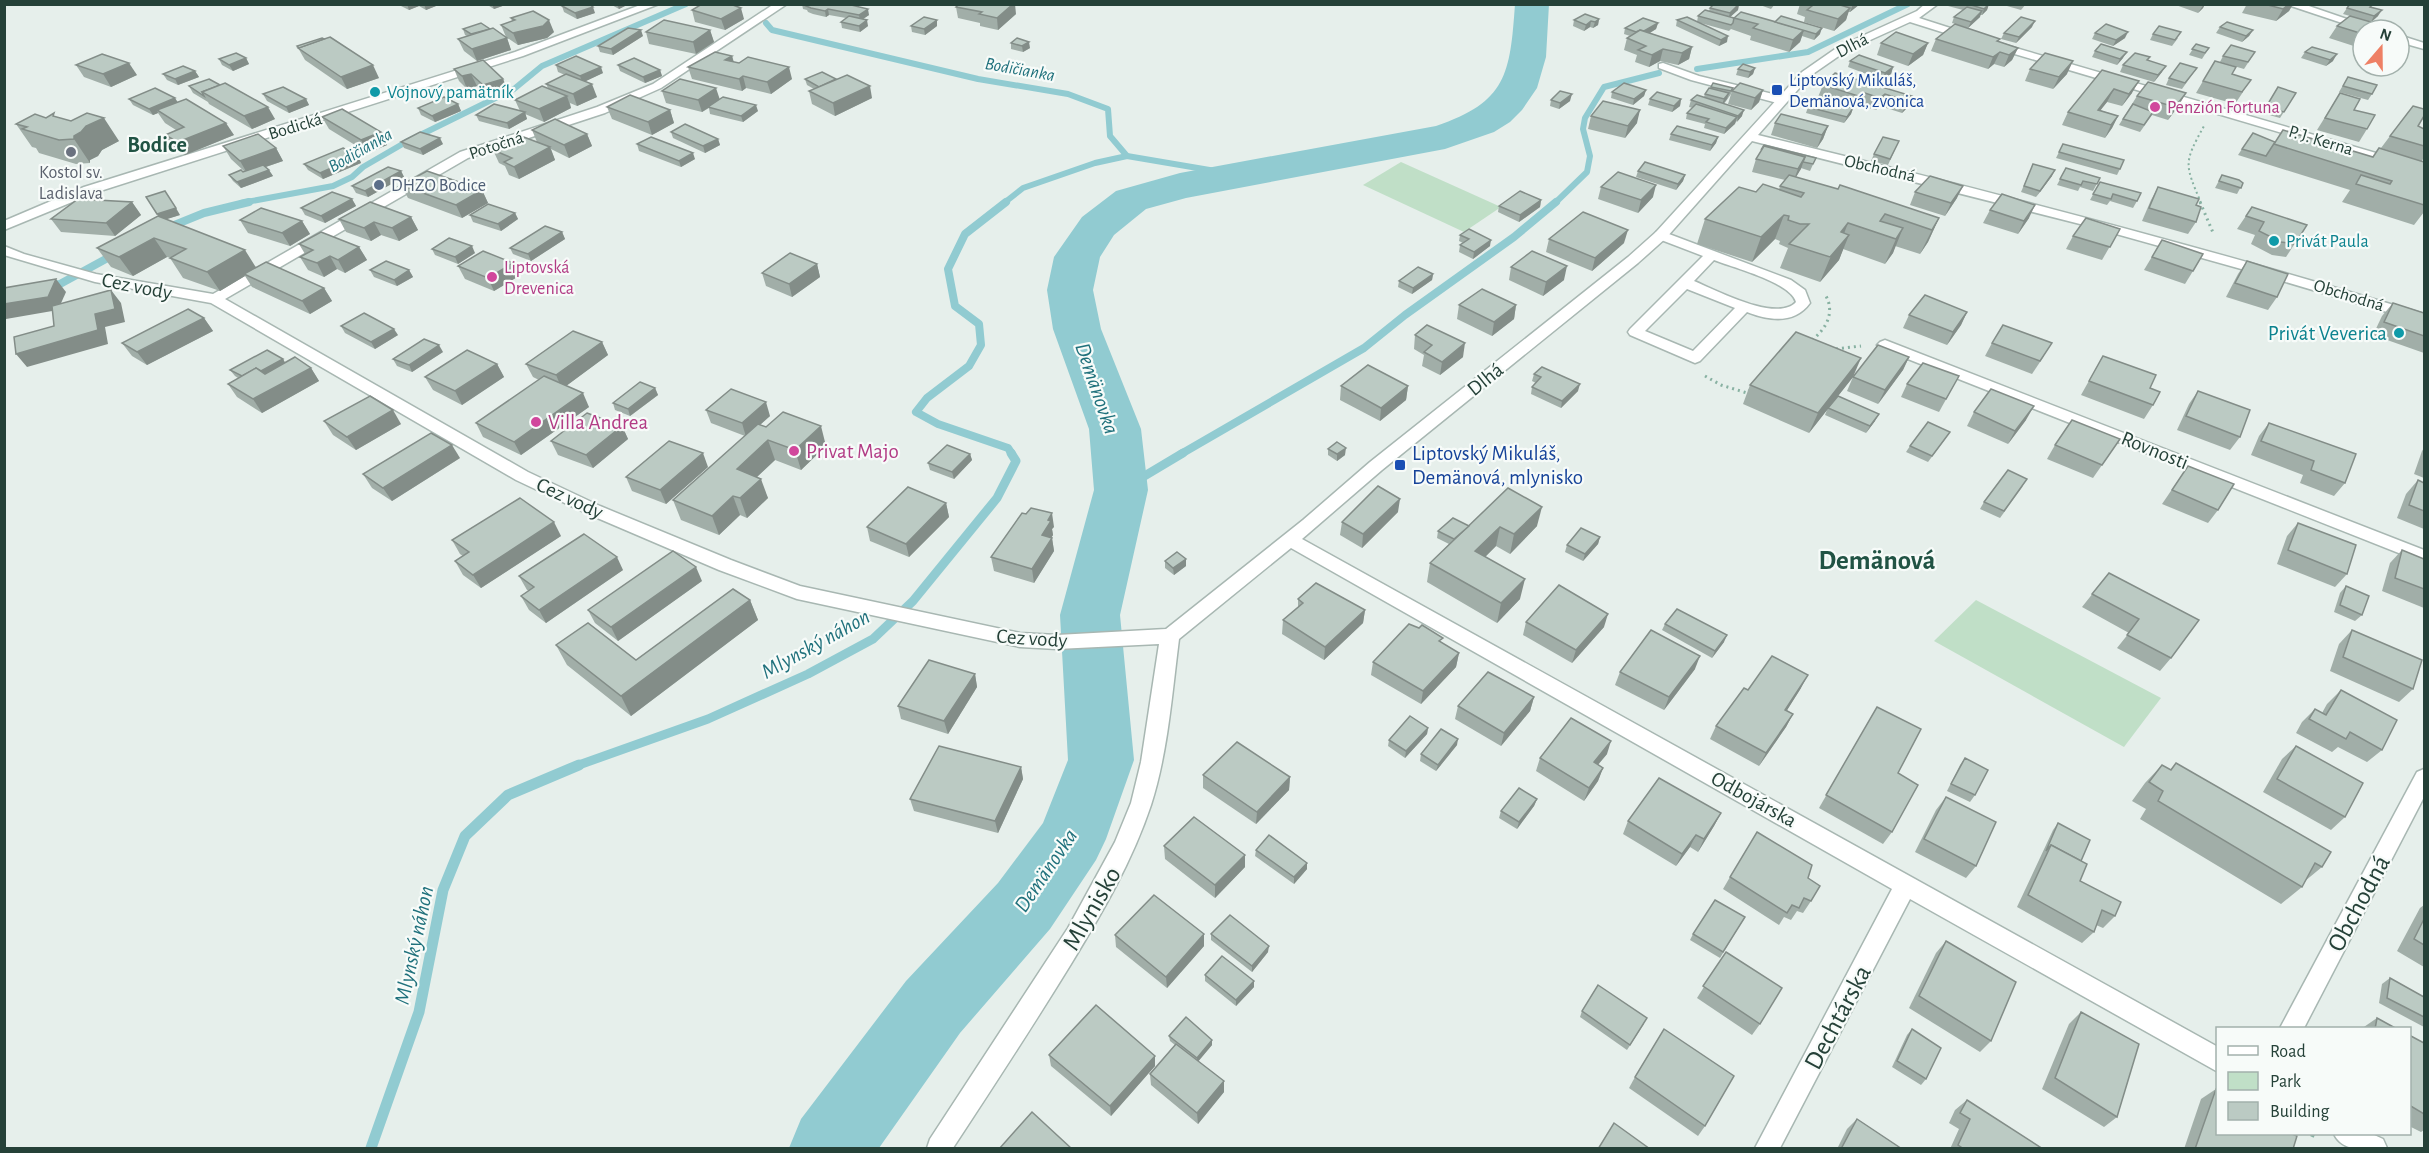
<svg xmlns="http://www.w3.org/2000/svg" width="2429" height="1153" font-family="'Alegreya Sans',sans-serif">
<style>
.green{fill:#c0dfc7}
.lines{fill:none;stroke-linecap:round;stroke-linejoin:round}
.stream-far3{stroke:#91cbd1;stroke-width:6}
.stream-far2{stroke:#91cbd1;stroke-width:8}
.stream-far1{stroke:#91cbd1;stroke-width:9}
.stream{stroke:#91cbd1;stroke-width:11}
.river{fill:#91cbd1;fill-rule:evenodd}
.service-casing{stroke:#a8b7b2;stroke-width:3}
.minor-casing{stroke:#a8b7b2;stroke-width:3}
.path-far2{stroke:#88b1a2;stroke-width:2;stroke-dasharray:2 3;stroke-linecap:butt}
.path-far1{stroke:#88b1a2;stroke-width:3;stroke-dasharray:2 4;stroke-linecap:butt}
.path{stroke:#88b1a2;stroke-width:4.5;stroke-dasharray:4 6;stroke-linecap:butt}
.service{fill:#fff;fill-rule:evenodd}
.minor{fill:#fff;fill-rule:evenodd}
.wall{fill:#a1aea8}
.shaded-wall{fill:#838d88}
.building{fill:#bbcac3;stroke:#838d88;stroke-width:1.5}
.transit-dot{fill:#1a4fb4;stroke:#f7fbf9;stroke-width:2}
.culture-dot{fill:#0f9aa8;stroke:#f7fbf9;stroke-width:2}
.hotel-dot{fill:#d1479c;stroke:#f7fbf9;stroke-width:2}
.worship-dot{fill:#6b7280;stroke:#f7fbf9;stroke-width:2}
.service-dot{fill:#5c6f8a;stroke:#f7fbf9;stroke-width:2}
.labels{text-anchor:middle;stroke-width:4.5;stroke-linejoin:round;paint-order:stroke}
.far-street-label{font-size:18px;fill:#254138;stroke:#f7fbf9}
.far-water-label{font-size:18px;font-style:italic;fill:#20717c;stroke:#f7fbf9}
.far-transit-label{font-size:18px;fill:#164399;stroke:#f7fbf9;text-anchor:start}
.far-culture-label{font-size:18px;fill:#0d838f;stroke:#f7fbf9;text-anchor:start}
.far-hotel-label{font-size:18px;fill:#b23c85;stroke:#f7fbf9;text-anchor:start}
.far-worship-label{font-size:18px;fill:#5b616d;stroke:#f7fbf9}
.far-service-label{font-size:18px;fill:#4e5e75;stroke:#f7fbf9;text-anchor:start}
.street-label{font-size:21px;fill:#254138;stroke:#f7fbf9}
.culture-label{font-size:21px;fill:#0d838f;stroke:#f7fbf9;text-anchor:end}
.hotel-label{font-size:21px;fill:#b23c85;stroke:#f7fbf9;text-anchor:start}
.transit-label{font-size:21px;fill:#164399;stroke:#f7fbf9;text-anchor:start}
.far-district-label{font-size:22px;font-weight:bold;fill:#215344;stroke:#f7fbf9}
.water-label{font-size:22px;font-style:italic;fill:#20717c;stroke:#f7fbf9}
.near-street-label{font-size:26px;fill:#254138;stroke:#f7fbf9}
.district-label{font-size:27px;font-weight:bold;fill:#215344;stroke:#f7fbf9}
</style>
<rect width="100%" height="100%" fill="#e6efeb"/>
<g class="green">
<path d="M1401 162 1501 207 1464 232 1363 185Z"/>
<path d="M1976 600 2161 698 2124 747 1934 641Z"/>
</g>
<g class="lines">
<g class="stream-far3">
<path d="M766 23 772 30 978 79 1068 94 1108 109 1110 136 1127 156 1239 175"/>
<path d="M1697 69 1808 52 1908 4"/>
<path d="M241 203 333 186 352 177 363 167 406 142 514 89 542 66 686 4"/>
<path d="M1004 203 1023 188 1095 163 1127 156"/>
<path d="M1555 203 1587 172 1590 156 1583 129 1585 118 1604 87 1659 73"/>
</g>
<g class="stream-far2">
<path d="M1006 202 965 234 948 269 955 306 979 324 981 345 969 366 927 398 916 412 938 424 1008 448 1012 454"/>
<path d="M167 228 204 213 249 202"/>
<path d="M49 285 60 284 115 254"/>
<path d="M1181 454 1364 348 1405 315 1514 237 1556 202"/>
</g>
<g class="stream-far1">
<path d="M1121 490 1183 453"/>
<path d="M576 766 708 719 808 674 873 639 913 601 997 498 1016 461 1011 453"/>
</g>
<path class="stream" d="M371 1148 419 1012 443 890 465 836 508 795 579 765"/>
<path class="river" d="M1515 4H1549L1546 57 1537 88 1522 110 1510 122 1494 132 1445 149 1186 198 1146 209 1114 235 1100 257 1093 290 1101 329 1141 429 1148 490 1120 615 1134 760 1106 839 1096 860 1050 929 960 1033 879 1148H789L801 1119 906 981 998 883 1043 823 1068 760 1060 615 1094 490 1089 429 1053 329 1047 290 1054 257 1082 217 1116 191 1180 173 1436 126C1507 102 1510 74 1515 4Z"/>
<g class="service-casing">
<g id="service">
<path d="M1663 63 1699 76 1785 97 1787 100 1781 104 1691 80 1659 68V64Z"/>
<path d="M1661 231 1791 280 1805 290 1810 303C1795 324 1770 321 1747 312L1700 361 1695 363 1630 335 1628 332 1630 329 1703 256 1656 238 1654 235 1656 232ZM1714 260C1734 268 1790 282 1796 302 1777 323 1716 290 1694 281ZM1687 289 1735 308 1693 351 1645 331Z"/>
</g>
</g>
<g class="minor-casing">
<g id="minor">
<path d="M643 4H659L523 56 94 193 4 230V221L84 187 515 52Z"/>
<path d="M774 4H787L661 88 605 113 468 158 225 299 528 472 600 506 731 560 800 586 1020 633 1057 635 1166 629 1303 520 1370 462 1628 257 1656 232 1802 72 1838 47 1917 11 1925 4H1938L1919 18 1972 35V39H1964L1910 22 1846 51 1810 76 1758 135C1982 189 2204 247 2424 314V323L2252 272 2084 225 1752 141 1666 238 1638 263 1382 470 1302 539 2218 1047V1072L1910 899 1780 1148H1755L1892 889 1291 548 1179 639C1172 694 1168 752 1151 805 1132 862 1102 913 1071 964 1033 1026 993 1087 953 1148H927L930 1139 1068 928 1115 842 1131 803 1141 762 1159 644 1057 649 1020 647 797 599 719 570 588 514 516 480 211 303 95 282 4 255V246L24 254 96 274 213 294 460 152 597 107 653 84Z"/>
<path d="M2285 4H2303L2379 30H2363Z"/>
<path d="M2399 35 2424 43V49L2399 42Z"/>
<path d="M1995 42 2424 167V175L1991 47 1989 45Z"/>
<path d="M1885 340 2424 550V563L1880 348 1877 345 1880 342Z"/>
<path d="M2424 769V797L2304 1028H2280L2417 772Z"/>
<path d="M2334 1134H2372L2383 1139 2387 1148C2369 1150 2343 1153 2334 1134Z"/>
</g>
</g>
<path class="path-far2" d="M2201 203C2185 164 2183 164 2204 126"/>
<g class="path-far1">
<path d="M2200 202 2214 235"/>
<path d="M1812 340C1826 329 1835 313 1826 296"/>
<path d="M1836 349 1861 346"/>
<path d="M1705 376 1721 385 1747 393 1750 390"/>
</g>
<path class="path" d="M2311 1134 2319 1138"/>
<use href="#service" class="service"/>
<use href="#minor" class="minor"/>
</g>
<g class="wall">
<path d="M400 4H435L436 6 426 10 419 6 409 10 401 6Z"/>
<path d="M486 4H508L494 9Z"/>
<path d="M610 4H629L619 9Z"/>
<path d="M802 4H847L869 15 863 19 868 26 860 32 842 28 841 22 846 18 829 15 826 17 813 14 808 12 807 10 803 9Z"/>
<path d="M1739 4 1738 10 1730 17 1820 34 1814 40 1802 36 1800 42 1789 52 1750 40 1751 36 1731 29 1729 31 1697 22 1727 42 1719 46 1676 26 1677 20 1697 22 1698 16 1709 11 1710 8Z"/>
<path d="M1760 4H1775L1771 9 1760 5Z"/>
<path d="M1800 4H1860L1850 12H1848L1846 20 1834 31 1804 22 1805 17 1797 14Z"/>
<path d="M1949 4H1989L1987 10 1982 15H1980V17L1968 28 1952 23 1954 17 1963 10 1948 6Z"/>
<path d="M2000 4H2026L2021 10Z"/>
<path d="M2173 4H2205L2203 8 2198 13Z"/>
<path d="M2247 4H2293L2289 11 2276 21 2242 13Z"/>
<path d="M2373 4 2371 7 2378 16 2363 30V49L2329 38 2337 26 2350 16 2343 14 2347 8Z"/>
<path d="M562 6 595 13 577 19 564 12Z"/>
<path d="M956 7 1016 14 998 30 980 26V23L958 18Z"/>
<path d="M692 10 744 19 725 30 695 22Z"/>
<path d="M511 18 554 32 547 38 518 45 506 37 501 25 512 21Z"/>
<path d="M1599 19 1598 25 1593 28 1590 27 1584 31 1573 26 1574 20Z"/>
<path d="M1658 23 1656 29 1650 33 1692 47 1689 59 1678 65 1660 61 1649 67 1635 62 1637 55 1624 50 1627 38 1630 36 1624 34 1625 28Z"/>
<path d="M911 26H937L925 35 912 32Z"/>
<path d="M2032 27 2016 43 2001 39 2004 33Z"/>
<path d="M2220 27 2253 30 2249 36 2242 42 2216 33Z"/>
<path d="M463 29H490L507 38 511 50 477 61 464 51 458 39 467 36 465 35Z"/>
<path d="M710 30 714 42 696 54 649 44 646 32Z"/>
<path d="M2095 33 2125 38 2113 46 2092 39Z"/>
<path d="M2153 34 2178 38 2172 46 2150 40Z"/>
<path d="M643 36 613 55 600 52 598 46Z"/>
<path d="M1936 39 1999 42 2018 48 2012 60 2004 67 1994 64 1988 69 1931 51Z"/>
<path d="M1011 43 1030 48 1023 52 1011 49Z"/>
<path d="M1881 43H1928L1923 55 1908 66 1877 55Z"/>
<path d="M2196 44 2209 48 2202 59 2189 55Z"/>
<path d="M297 46 379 78 347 89 305 60Z"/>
<path d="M2095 51 2123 58 2117 65 2092 57Z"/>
<path d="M2255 52 2244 69 2220 62 2223 56Z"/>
<path d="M2305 52 2333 61 2326 66 2301 58Z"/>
<path d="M732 56 734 62 792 79 771 94 746 88 742 91 692 79 688 67Z"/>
<path d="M246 58 249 64 233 71 222 65 219 59Z"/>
<path d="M1850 61 1893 67 1891 74 1882 80 1848 67Z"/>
<path d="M2148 61 2162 72 2154 82 2120 72 2123 65Z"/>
<path d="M76 65 137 75 111 87 84 77Z"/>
<path d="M556 65 603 73 585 81 597 97 577 106 570 103 571 108 544 122 525 114 527 119 509 129 479 121 476 115 520 111 515 100 548 88 546 84 565 75 558 72Z"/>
<path d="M618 65 660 70 662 76 645 83 620 71Z"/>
<path d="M2236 67 2232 74 2243 92 2235 104 2196 93 2203 81Z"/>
<path d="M1755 68 1753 74 1748 78 1736 75 1738 69Z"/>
<path d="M2197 68 2182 89 2166 85 2169 78Z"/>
<path d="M454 69 503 79 508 91 488 97 477 86 467 89 459 81Z"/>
<path d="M2030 69 2067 74 2053 89 2025 81Z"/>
<path d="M2102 70 2132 93 2122 106 2107 102 2100 110 2118 116 2112 128 2105 138 2062 125 2068 112Z"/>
<path d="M195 71 199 77 178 85 167 80 163 74Z"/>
<path d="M2348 77 2372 94 2368 100 2339 92Z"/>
<path d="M805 79 872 98 835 116 812 104 809 91 814 89 807 85Z"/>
<path d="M220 85 275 119 252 129 209 104 208 102 193 93 189 86Z"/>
<path d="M1823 85 1912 96 1907 108 1902 113 1880 106 1876 110 1857 105 1854 108H1853L1851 114 1844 123 1806 113 1808 107H1851L1818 97Z"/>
<path d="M1711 87 1733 88 1731 94 1724 104 1742 116 1724 134 1704 128 1705 124 1686 119 1687 113 1693 108 1689 107 1691 100 1704 97 1705 94Z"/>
<path d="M2278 87 2296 93 2280 118 2262 113Z"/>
<path d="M1646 90 1644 96 1633 105 1611 98 1612 92Z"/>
<path d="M1763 90 1759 102 1751 110 1728 104 1732 91Z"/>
<path d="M662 91 720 100 758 111 743 122 710 114 709 108 702 112 666 103Z"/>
<path d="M2340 93 2354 110 2367 129 2359 142 2317 130Z"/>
<path d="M263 94 306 99 309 105 289 113 267 101Z"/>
<path d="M2137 96 2179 105 2168 120 2152 115 2140 132 2119 125Z"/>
<path d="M129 99 178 102 234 135 185 155 173 147 165 135 176 130 165 123 158 113 153 115 133 105Z"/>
<path d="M1650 99H1681L1680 106 1672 112 1648 105Z"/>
<path d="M1551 100 1570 101 1559 109 1550 106Z"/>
<path d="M458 104 461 111 435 122 421 115 418 108Z"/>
<path d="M607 107 670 110 674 123 652 135 612 119Z"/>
<path d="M1591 116 1637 123 1625 138 1588 129Z"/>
<path d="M57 117 119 141 102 150 98 156 90 160V163L76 164 39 153 36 148 32 147 16 124 46 118Z"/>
<path d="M322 117 381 132 387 145 368 153 329 129Z"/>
<path d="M1775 123 1828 126 1823 139 1817 148 1771 135Z"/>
<path d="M2418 126 2424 129V157L2422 161 2424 162V212L2414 225 2342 202 2350 190 2238 155 2242 149 2275 142 2373 157 2379 148 2411 158 2381 148 2390 136Z"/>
<path d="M532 130 587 134 592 146 569 158 551 149 555 160 519 179 509 175 505 166 499 163 493 150 537 142Z"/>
<path d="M671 132 718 139 720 145 705 153 673 138Z"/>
<path d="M1671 134 1718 137 1716 143 1710 151 1669 140Z"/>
<path d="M1899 141 1888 165 1871 161 1874 154Z"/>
<path d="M401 142 443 144 423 155 404 148Z"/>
<path d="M637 144 695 159 681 167 639 151Z"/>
<path d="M2063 144 2120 169 2117 175 2056 158Z"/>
<path d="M223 146 276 148 283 161 266 167 273 176 241 188 233 181 229 175 245 172 231 159Z"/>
<path d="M358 156 361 163 323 179 308 170 304 164Z"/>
<path d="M1816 158 1810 171 1801 168 1796 177 1939 218 1928 242 1920 254 1895 246 1893 253 1885 264 1843 249 1839 260 1820 282 1780 268 1788 248 1779 244 1780 241 1775 239 1752 262 1697 244 1705 219 1756 192 1779 190 1780 186 1785 180 1752 172 1756 159Z"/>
<path d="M2033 164 2052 176 2036 197 2021 192Z"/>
<path d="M2066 168 2100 178 2093 191 2080 187 2078 191 2057 185Z"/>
<path d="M401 171 404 177 368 197 356 193 352 186Z"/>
<path d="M1638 171 1685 175 1683 181 1676 190 1636 177Z"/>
<path d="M2222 175 2243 183 2237 194 2215 188Z"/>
<path d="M2100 182 2137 201 2133 208 2110 201 2107 205 2090 200Z"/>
<path d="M401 185 482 190 488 203 462 218 408 198Z"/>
<path d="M1601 187 1653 197 1638 213 1598 199Z"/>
<path d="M2158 187 2196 205V222L2188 234 2142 221 2151 200Z"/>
<path d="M1915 192 1957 198 1945 216 1910 205Z"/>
<path d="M352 199 356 206 325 223 305 215 301 208Z"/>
<path d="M1541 200 1540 207 1519 222 1498 212 1499 206Z"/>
<path d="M132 202 141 215 115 236 61 232 51 219Z"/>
<path d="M2252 207 2307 225 2286 257 2272 255 2251 244 2255 235 2237 229Z"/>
<path d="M1990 210 2029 218 2018 234 1983 223Z"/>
<path d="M515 213 518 219 501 231 473 222 470 215Z"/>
<path d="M180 215 166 219 256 267 324 288 332 301 310 314 252 287 245 276 220 291 183 278 170 258H171L167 257 133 276 111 267 97 248 158 216Z"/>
<path d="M411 217 418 230 399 241 381 235 371 241 346 232 339 219Z"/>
<path d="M240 220 302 221 310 234 290 246 248 233Z"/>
<path d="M2120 229 2102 260 2066 249 2073 236Z"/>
<path d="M562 232 565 239 531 261 513 254 510 248Z"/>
<path d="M1460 235 1490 246 1473 259 1459 252 1460 245 1463 243 1459 241Z"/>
<path d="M1549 239 1624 243 1592 271 1546 252Z"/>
<path d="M2162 240 2193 271 2185 284 2144 270Z"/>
<path d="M299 244 359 247 367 260 345 273 337 269 324 277 308 270 300 257 305 254Z"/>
<path d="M432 249 475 253 458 264 435 255Z"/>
<path d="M2247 261 2277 297 2268 310 2226 297 2238 274Z"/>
<path d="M513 263 519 276 494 291 465 279 458 266Z"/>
<path d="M817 264 820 277 792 297 766 286 762 273Z"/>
<path d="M1511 267 1564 280 1543 296 1509 280Z"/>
<path d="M370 270H409L413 277 397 286 374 277Z"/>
<path d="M1433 274 1432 280 1412 294 1398 287 1399 281Z"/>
<path d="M2393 303 2424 313V353L2373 335 2382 316Z"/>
<path d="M1459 305H1516L1514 319 1492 336 1457 319Z"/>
<path d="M1967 312 1961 325 1947 345 1903 328 1909 315Z"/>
<path d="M204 318 213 331 147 365 132 356 122 343Z"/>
<path d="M341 326 398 335 375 349 345 333Z"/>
<path d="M1415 335 1463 357 1440 375 1422 366 1424 355 1414 349Z"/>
<path d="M602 342 608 355 566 386 589 407 521 455 483 437 476 423 539 380 533 377 526 364Z"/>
<path d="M1992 343 2044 356 2032 374 1985 356Z"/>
<path d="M443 352 412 372 397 366 393 359Z"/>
<path d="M2103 356 2150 388 2153 405 2144 419 2081 395Z"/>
<path d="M1909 357 1903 370 1878 404 1847 391 1853 377Z"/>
<path d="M283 359 285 363 311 368 319 381 262 413 237 397 228 384 238 378 235 376 230 370Z"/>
<path d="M497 364 504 377 462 405 433 390 425 377Z"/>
<path d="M1534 374 1578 391 1561 408 1531 394 1532 387 1536 383 1532 381Z"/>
<path d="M1959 376 1939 412 1901 397 1907 384Z"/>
<path d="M1853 377 1834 401 1875 421 1866 433 1825 415 1827 410 1809 433 1743 404 1750 385Z"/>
<path d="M1341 386H1408L1406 400 1380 421 1340 400Z"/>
<path d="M655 388 658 395 630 416 615 410 613 403Z"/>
<path d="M2198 391 2240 437 2230 450 2177 430 2189 404Z"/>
<path d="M706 410 770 416 760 425 826 446 801 470 775 460 757 477 768 498 747 518 740 515 719 535 681 520 673 500 745 436 711 423Z"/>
<path d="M1974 412 2026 420 2008 444 1967 426Z"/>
<path d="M324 421 401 424 356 450 333 435Z"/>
<path d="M2269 423 2345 483 2334 496 2300 483 2303 475 2251 455 2259 436Z"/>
<path d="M622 426 628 439 593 468 558 455 551 441Z"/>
<path d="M1946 438 1928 462 1906 452 1910 446Z"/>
<path d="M2120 439 2093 478 2047 459 2055 445Z"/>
<path d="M2424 448V478L2414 474 2422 451Z"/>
<path d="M1328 449 1345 455 1337 461 1328 455Z"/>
<path d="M970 454 972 460 954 479 930 470 928 463Z"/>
<path d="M460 458 392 501 372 488 363 474Z"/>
<path d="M2188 466 2218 510 2208 523 2162 504Z"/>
<path d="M708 467 666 504 632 491 626 477Z"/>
<path d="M2418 480 2424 483V529L2397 518 2406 494Z"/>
<path d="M2023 486 2000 518 1980 509 1984 502Z"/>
<path d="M946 503 949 517 909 557 870 541 867 527Z"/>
<path d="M1398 512 1362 548 1340 535 1342 522Z"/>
<path d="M2298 523 2347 574 2335 587 2277 564 2287 536Z"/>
<path d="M1469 526H1537L1510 554 1496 546 1485 557 1520 599 1497 623 1427 582 1430 563 1449 544 1437 538 1438 531Z"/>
<path d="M1054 527 1052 529 1053 535 1051 538H1052L1054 551 1034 583 994 571 991 557Z"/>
<path d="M561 536 481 588 463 575 455 561 463 556 460 554 452 540Z"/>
<path d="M1600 537 1598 544 1583 561 1565 552 1567 545Z"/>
<path d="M2402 550 2424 559V608L2382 591 2390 563Z"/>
<path d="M1186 559V566L1174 575 1165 568V561Z"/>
<path d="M623 570 546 623 529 610 521 596 529 591 527 590 519 576Z"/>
<path d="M2109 573 2171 658 2160 671 2117 648 2129 633 2082 607Z"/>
<path d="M702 581 618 641 595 623 588 610Z"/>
<path d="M2346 586 2362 615 2355 621 2334 612 2340 593Z"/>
<path d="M1298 599 1365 610 1363 623 1324 660 1282 634 1283 620 1298 607Z"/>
<path d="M750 600 758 620 631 716 567 665 556 645 636 660Z"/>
<path d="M1526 622 1604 627 1572 663 1523 635Z"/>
<path d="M1665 624 1724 642 1712 658 1662 630Z"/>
<path d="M2352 630 2413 689 2399 702 2330 671 2339 644Z"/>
<path d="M1442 643 1459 653 1456 667 1421 704 1371 675 1373 662Z"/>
<path d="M1695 669 1664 710 1615 685 1620 672Z"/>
<path d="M975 674 977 687 948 734 901 719 898 706Z"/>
<path d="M1801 688 1787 710 1793 714 1786 727 1759 766 1710 739 1716 726 1748 690Z"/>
<path d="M2341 690 2382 750 2367 762 2338 747 2332 752 2296 733 2302 722 2315 709 2322 713 2327 704Z"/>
<path d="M1534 697 1530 711 1501 746 1455 719 1458 706Z"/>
<path d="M1877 707 1898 773 1892 832 1883 844 1819 808Z"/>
<path d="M1428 728 1427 734 1405 758 1388 746 1389 740Z"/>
<path d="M1457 745 1436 771 1420 761 1421 754Z"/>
<path d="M2296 746 2345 817 2331 830 2263 792 2282 759Z"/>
<path d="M1607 754 1598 765 1603 768 1598 781 1584 801 1536 771 1540 758Z"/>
<path d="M1965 758 1975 795 1970 802 1947 791 1960 765Z"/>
<path d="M2176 763 2322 867 2305 881 2302 887 2281 904 2140 819 2146 809 2132 801 2145 783 2162 765 2170 770Z"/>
<path d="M1021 767 1023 779 998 833 914 811 910 799Z"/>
<path d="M1203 775 1290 777 1289 790 1256 824 1203 788Z"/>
<path d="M1946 797 1976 866 1966 878 1915 852 1936 810Z"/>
<path d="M1537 799 1534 806 1517 829 1499 818 1501 811Z"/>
<path d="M1721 813 1714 826 1698 852 1690 847 1676 866 1623 834 1628 821Z"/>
<path d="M2058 823 2081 861 2080 881 2115 916 2103 928 2096 925 2094 932 2082 943 2017 907 2053 830Z"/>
<path d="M1164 846 1245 867 1215 898 1165 859Z"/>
<path d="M1256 850 1307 863V869L1294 884 1255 856Z"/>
<path d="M1730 877 1808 878 1811 901 1803 913 1797 911 1791 920 1784 917 1779 925 1723 889Z"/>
<path d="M2424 905V967L2397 951 2420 908Z"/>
<path d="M1745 917 1720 958 1690 940 1693 934Z"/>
<path d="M1211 934 1268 952 1252 972 1211 940Z"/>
<path d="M1115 935 1204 946 1167 988 1116 947Z"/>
<path d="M1946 941 1991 1041 1980 1052 1909 1008 1936 953Z"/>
<path d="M1726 952 1760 1024 1752 1035 1697 998Z"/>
<path d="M1205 975 1254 987 1236 1006 1205 981Z"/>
<path d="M2390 978 2424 997V1027L2379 1003 2382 984Z"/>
<path d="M1582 1011 1644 1024 1627 1050 1580 1017Z"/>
<path d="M2081 1012 2117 1117 2104 1127 2042 1089 2069 1024Z"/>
<path d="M2377 1018 2397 1029H2361Z"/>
<path d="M1912 1029 1926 1079 1921 1085 1892 1067 1907 1035Z"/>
<path d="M2409 1035 2424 1043V1130L2421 1132 2409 1126Z"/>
<path d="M1169 1036 1212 1045 1198 1061 1224 1081V1092L1198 1124 1151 1085 1150 1074 1175 1045 1170 1041Z"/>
<path d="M1049 1055 1155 1056V1066L1111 1116 1051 1066Z"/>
<path d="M1635 1077 1705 1126 1698 1136 1629 1088Z"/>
<path d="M2216 1089 2293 1149H2184L2201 1099Z"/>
<path d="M1967 1100 2043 1149H1950L1959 1129 1949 1123 1955 1110Z"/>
<path d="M1857 1119 1902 1149H1837L1847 1129Z"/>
</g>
<g class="shaded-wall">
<path d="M407 4H418L419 6 409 10Z"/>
<path d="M424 4H435L436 6 426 10Z"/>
<path d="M492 4H508L494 9Z"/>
<path d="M617 4H629L619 9Z"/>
<path d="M1013 4H1015L1016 14 998 30 997 18Z"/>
<path d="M1739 4 1738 10 1728 19 1730 13Z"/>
<path d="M1853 4H1860L1850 12Z"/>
<path d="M1989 4 1987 10 1982 15 1984 9Z"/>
<path d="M2204 4H2205L2203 8 2198 13Z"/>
<path d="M2289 4H2293L2289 11 2276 21 2283 9Z"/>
<path d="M593 7 595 13 577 19 575 13Z"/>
<path d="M741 8 744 19 725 30 721 19Z"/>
<path d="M1850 8 1846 20 1834 31 1838 19Z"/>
<path d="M828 9 829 15 826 17 825 11Z"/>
<path d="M868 9 869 15 860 21 859 15Z"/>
<path d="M2382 10 2378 16 2371 22 2374 16Z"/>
<path d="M1982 11 1980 17 1968 28 1971 22Z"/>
<path d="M1599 19 1598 25 1593 28 1595 22Z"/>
<path d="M549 20 554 32 547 38 518 45 513 33Z"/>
<path d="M867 20 868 26 860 32 859 26Z"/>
<path d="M937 20V26L925 35 924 29Z"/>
<path d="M1591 21 1590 27 1584 31 1586 25Z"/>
<path d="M2035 21 2032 27 2016 43 2019 37Z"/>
<path d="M1658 23 1656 29 1638 40 1640 33Z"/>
<path d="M1822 28 1820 34 1814 40 1816 34Z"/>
<path d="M641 30 643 36 613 55 611 49Z"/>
<path d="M710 30 714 42 696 54 693 42Z"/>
<path d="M1804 30 1800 42 1789 52 1793 40Z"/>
<path d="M2253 30 2249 36 2242 42 2246 36Z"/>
<path d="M2128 32 2125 38 2113 46 2116 40Z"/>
<path d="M1728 36 1727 42 1719 46 1721 40Z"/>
<path d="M507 38 511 50 477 61 472 49Z"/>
<path d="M1029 42 1030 48 1023 52 1022 46Z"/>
<path d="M1928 43 1923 55 1908 66 1913 54Z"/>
<path d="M1692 47 1689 59 1678 65 1682 53Z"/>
<path d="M2018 48 2012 60 2004 67 2009 55Z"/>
<path d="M1663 49 1660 61 1649 67 1652 55Z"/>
<path d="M2000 52 1994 64 1988 69 1993 57Z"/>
<path d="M2127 52 2123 58 2117 65 2120 59Z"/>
<path d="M2337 54 2333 61 2326 66 2330 60Z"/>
<path d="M732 56 735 68 725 60Z"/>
<path d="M246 58 249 64 233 71 229 65Z"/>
<path d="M2073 61 2067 74 2053 89 2059 77Z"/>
<path d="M129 63 137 75 111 87 103 74Z"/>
<path d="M373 65 379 78 347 89 341 77Z"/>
<path d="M2166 66 2162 72 2154 82 2158 75Z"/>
<path d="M601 67 603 73 582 83 580 76Z"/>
<path d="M789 67 792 79 771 94 767 82Z"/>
<path d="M1893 67 1891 74 1882 80 1885 73Z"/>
<path d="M1755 68 1753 74 1748 78 1750 72Z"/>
<path d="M660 70 662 76 645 83 643 77Z"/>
<path d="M195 71 199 77 178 85 175 79Z"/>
<path d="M471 74 477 86 467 89 462 76Z"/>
<path d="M743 76 746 88 742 91 739 79Z"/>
<path d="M503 79 508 91 488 97 483 85Z"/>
<path d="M2139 81 2132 93 2122 106 2129 94Z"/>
<path d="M592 84 597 97 577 106 573 94Z"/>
<path d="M870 86 872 98 835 116 833 103Z"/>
<path d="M716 88 720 100 702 112 698 100Z"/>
<path d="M2114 89 2107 102 2093 120 2098 110Z"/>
<path d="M1646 90 1644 96 1633 105 1634 99Z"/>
<path d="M1763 90 1759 102 1751 110 1755 98Z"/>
<path d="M1862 92 1857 105 1854 108 1858 96Z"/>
<path d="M1729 93 1727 99 1722 105 1724 99Z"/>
<path d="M2186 93 2179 105 2168 120 2175 107Z"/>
<path d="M1572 94 1570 101 1559 109 1560 103Z"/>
<path d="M1885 94 1880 106 1876 110 1880 98Z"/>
<path d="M567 96 571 108 544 122 539 109Z"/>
<path d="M1912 96 1907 108 1902 113 1907 101Z"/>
<path d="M175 98 179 104 157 110 158 113 153 115 149 109Z"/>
<path d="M306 99 309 105 289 113 286 107Z"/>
<path d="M1681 99 1680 106 1672 112 1674 106Z"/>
<path d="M458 104 461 111 435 122 432 116Z"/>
<path d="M756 105 758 111 743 122 741 116Z"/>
<path d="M268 107 275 119 252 129 244 116Z"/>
<path d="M1853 108 1851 114 1844 123 1847 117Z"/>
<path d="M670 110 674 123 652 135 648 122Z"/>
<path d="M1640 110 1637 123 1625 138 1628 126Z"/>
<path d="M1744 110 1742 116 1737 122 1738 116Z"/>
<path d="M525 112 527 119 509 129 507 123Z"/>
<path d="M2118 116 2112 128 2105 138 2111 125Z"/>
<path d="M1737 117 1735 124 1724 134 1726 128Z"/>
<path d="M104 118 119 141 102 150 98 156 90 160V163L74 139V136L86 126Z"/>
<path d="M226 123 234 135 185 155 178 142Z"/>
<path d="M1828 126 1823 139 1817 148 1822 135Z"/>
<path d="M381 132 387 145 368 153 361 140Z"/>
<path d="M587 134 592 146 569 158 564 145Z"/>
<path d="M1718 137 1716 143 1710 151 1712 145Z"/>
<path d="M440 138 443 144 423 155 420 149Z"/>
<path d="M718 139 720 145 705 153 703 146Z"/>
<path d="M550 147 555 160 519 179 514 167Z"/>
<path d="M276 148 283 161 247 173 240 161Z"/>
<path d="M693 153 695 159 681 167 679 161Z"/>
<path d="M358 156 361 163 323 179 320 173Z"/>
<path d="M1805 157 1801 169 1793 182 1798 169Z"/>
<path d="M269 170 273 176 241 188 237 182Z"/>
<path d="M2055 170 2052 176 2036 197 2040 191Z"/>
<path d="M401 171 404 177 368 197 365 191Z"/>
<path d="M1685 175 1683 181 1676 190 1678 184Z"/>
<path d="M1656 185 1653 197 1638 213 1641 200Z"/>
<path d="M1963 186 1957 198 1945 216 1951 203Z"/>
<path d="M482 190 488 203 462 218 456 205Z"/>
<path d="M352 199 356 206 325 223 321 216Z"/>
<path d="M1541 200 1540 207 1519 222 1520 215Z"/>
<path d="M132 202 141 215 115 236 106 223Z"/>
<path d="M2035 205 2029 218 2018 234 2024 221Z"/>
<path d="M176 208 180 215 161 221 157 214Z"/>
<path d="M515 213 518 219 501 231 498 224Z"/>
<path d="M1784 215 1775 239 1752 262 1761 237Z"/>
<path d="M411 217 418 230 399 241 392 228Z"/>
<path d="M1939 218 1928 242 1920 254 1932 230Z"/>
<path d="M302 221 310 234 290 246 282 233Z"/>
<path d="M374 222 381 235 371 241 364 228Z"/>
<path d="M1848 223 1839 247 1849 235 1839 260 1820 282 1841 232Z"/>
<path d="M1903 228 1893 253 1885 264 1896 239Z"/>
<path d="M1628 230 1624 243 1592 271 1595 258Z"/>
<path d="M562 232 565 239 531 261 528 254Z"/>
<path d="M154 238 167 257 133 276 119 257Z"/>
<path d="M1491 240 1490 246 1473 259 1474 252Z"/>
<path d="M472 246 475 253 458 264 455 257Z"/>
<path d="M359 247 367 260 345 273 338 260Z"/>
<path d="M245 250 257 269 244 274 245 276 220 291 207 272Z"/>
<path d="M330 256 337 269 324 277 317 263Z"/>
<path d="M513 263 519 276 494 291 488 278Z"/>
<path d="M817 264 820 277 792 297 789 284Z"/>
<path d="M1567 266 1564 280 1543 296 1546 282Z"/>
<path d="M409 270 413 277 397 286 394 280Z"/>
<path d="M1433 274 1432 280 1412 294 1413 288Z"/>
<path d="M56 279 66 292 58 310 6 319 4 317V304Z"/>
<path d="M324 288 332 301 310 314 302 301Z"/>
<path d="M111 290 121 303 125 322 105 327 108 344 27 367 16 354 95 314Z"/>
<path d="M1516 305 1514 319 1492 336 1494 322Z"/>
<path d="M1967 312 1961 325 1947 345 1953 332Z"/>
<path d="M204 318 213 331 147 365 137 352Z"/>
<path d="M394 329 398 335 375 349 371 342Z"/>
<path d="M602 342 608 355 562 389 556 375Z"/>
<path d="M1465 343 1463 357 1440 375 1442 362Z"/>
<path d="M439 345 443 352 412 372 409 365Z"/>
<path d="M1909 357 1903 370 1878 404 1885 390Z"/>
<path d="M1861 358 1853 377 1809 433 1818 413Z"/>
<path d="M283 359 287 366 251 386 246 379Z"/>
<path d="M497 364 504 377 462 405 455 391Z"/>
<path d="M311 368 319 381 262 413 253 399Z"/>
<path d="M1580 384 1578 391 1561 408 1562 401Z"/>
<path d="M1408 386 1406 400 1380 421 1381 408Z"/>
<path d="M655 388 658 395 630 416 628 409Z"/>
<path d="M583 393 589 407 521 455 514 442Z"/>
<path d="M766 402 770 416 746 437 742 423Z"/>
<path d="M2034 406 2026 420 2008 444 2015 431Z"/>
<path d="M393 410 401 424 356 450 347 437Z"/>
<path d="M1879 414 1875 421 1866 433 1870 426Z"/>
<path d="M622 426 628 439 593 468 586 455Z"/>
<path d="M821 426 826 446 801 470 795 450Z"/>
<path d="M768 440 775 460 744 489 737 469Z"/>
<path d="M452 445 460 458 392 501 383 488Z"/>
<path d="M1346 448 1345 455 1337 461V454Z"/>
<path d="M703 453 708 467 666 504 660 490Z"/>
<path d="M970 454 972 460 954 479 952 472Z"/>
<path d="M761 479 768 498 747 518 740 498Z"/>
<path d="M733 496 740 515 719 535 712 516Z"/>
<path d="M1400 499 1398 512 1362 548 1363 534Z"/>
<path d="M946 503 949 517 909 557 906 544Z"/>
<path d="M1542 507 1537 526 1510 554 1514 534Z"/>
<path d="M1052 513 1054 527 1052 529 1053 535 1044 549 1042 535 1048 520Z"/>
<path d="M554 522 561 536 481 588 473 575Z"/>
<path d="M1500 527 1496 546 1471 571 1475 551Z"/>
<path d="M1600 537 1598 544 1583 561 1585 554Z"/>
<path d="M1052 538 1054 551 1034 583 1032 569Z"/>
<path d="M617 557 623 570 546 623 539 610Z"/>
<path d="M1186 559V566L1174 575 1173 568Z"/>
<path d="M696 567 702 581 618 641 611 627Z"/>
<path d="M1525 579 1520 599 1497 623 1501 603Z"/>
<path d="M750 600 758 620 631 716 621 696Z"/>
<path d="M1365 610 1363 623 1324 660 1325 647Z"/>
<path d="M1608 614 1604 627 1572 663 1576 650Z"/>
<path d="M1727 635 1724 642 1712 658 1715 651Z"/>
<path d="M1459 653 1456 667 1421 704 1423 691Z"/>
<path d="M1700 656 1695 669 1664 710 1669 697Z"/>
<path d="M975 674 977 687 948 734 944 721Z"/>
<path d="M1808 675 1801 688 1779 723 1785 710Z"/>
<path d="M1534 697 1530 711 1501 746 1504 733Z"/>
<path d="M1793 714 1786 727 1759 766 1766 753Z"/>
<path d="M1428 728 1427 734 1405 758 1406 751Z"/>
<path d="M1458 739 1457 745 1436 771 1438 765Z"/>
<path d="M1611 741 1607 754 1589 775 1594 762Z"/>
<path d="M1021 767 1023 779 998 833 995 821Z"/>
<path d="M1603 768 1598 781 1584 801 1589 788Z"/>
<path d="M1290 777 1289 790 1256 824 1257 812Z"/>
<path d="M1537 799 1534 806 1517 829 1519 822Z"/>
<path d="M1721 813 1714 826 1698 852 1704 839Z"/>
<path d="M1696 835 1690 847 1676 866 1682 854Z"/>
<path d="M1245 855V867L1215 898V885Z"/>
<path d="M1307 863V869L1294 884V877Z"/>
<path d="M1204 934V946L1167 988 1166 977Z"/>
<path d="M1269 946 1268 952 1252 972V966Z"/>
<path d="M1254 981V987L1236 1006V1000Z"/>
<path d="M1212 1040V1045L1197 1063V1058Z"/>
<path d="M1155 1056V1066L1111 1116 1110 1106Z"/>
<path d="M1224 1081V1092L1198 1124 1197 1113Z"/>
</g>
<g class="building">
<path d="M566 4H589L593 7 575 13 562 6Z"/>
<path d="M702 4H730L741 8 721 19 692 10Z"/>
<path d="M808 4H847L868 9 859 15 828 9 825 11 811 8 806 6Z"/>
<path d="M959 4H1013L997 18 979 14 982 12 956 7Z"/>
<path d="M1714 4H1739L1730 13 1710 8Z"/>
<path d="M1808 4H1837L1850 8 1838 19 1807 10 1812 6Z"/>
<path d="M1968 4H1989L1984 9Z"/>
<path d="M2264 4H2289L2283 9Z"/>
<path d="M2350 4H2373L2370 7 2382 10 2374 16 2347 8Z"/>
<path d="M1967 7 1982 11 1971 22 1954 17Z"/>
<path d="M1705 10 1734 18 1733 23 1731 25 1698 16Z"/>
<path d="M533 11 549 20 543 26 513 33 501 25 515 20 511 18Z"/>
<path d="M1741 12 1804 30 1793 40 1753 28 1758 24 1734 18Z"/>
<path d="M1585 14 1599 19 1595 22 1591 21 1586 25 1574 20Z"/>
<path d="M849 16 867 20 859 26 841 22Z"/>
<path d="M1781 16 1822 28 1816 34 1775 22Z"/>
<path d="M2350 16 2378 24 2374 28 2380 30H2363V34L2337 26Z"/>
<path d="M924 17 937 20 924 29 911 26Z"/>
<path d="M1687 17 1728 36 1721 40 1677 20Z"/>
<path d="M2021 17 2035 21 2019 37 2004 33Z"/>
<path d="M1643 18 1658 23 1644 31 1640 30 1636 32 1625 28Z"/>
<path d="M664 20 710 30 693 42 646 32Z"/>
<path d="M2227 22 2253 30 2246 36 2220 27Z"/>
<path d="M481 23 490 29 471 34 463 29Z"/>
<path d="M1955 24 2000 39 1997 41 2018 48 2009 55 2000 52 1993 57 1936 39Z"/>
<path d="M2106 24 2128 32 2116 40 2095 33Z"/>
<path d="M2159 26 2181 32 2175 40 2153 34Z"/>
<path d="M493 28 507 38 472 49 458 39Z"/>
<path d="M628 28 641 30 611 49 598 46Z"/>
<path d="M1640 30 1692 47 1682 53 1663 49 1652 55 1638 50 1646 46 1627 38Z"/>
<path d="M1896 32 1928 43 1913 54 1881 43Z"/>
<path d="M330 37 373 65 341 77 298 48Z"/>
<path d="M322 38 324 39 299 48 297 46Z"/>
<path d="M1017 38 1029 42 1022 46 1011 43Z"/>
<path d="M2101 44 2127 52 2120 59 2095 51Z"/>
<path d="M2196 44 2209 48 2205 53 2192 49Z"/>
<path d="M2231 45 2255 52 2248 62 2223 56Z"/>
<path d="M2312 47 2337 54 2330 60 2305 52Z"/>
<path d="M715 52 732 56 725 60 739 63 748 57 789 67 767 82 743 76 739 79 688 67Z"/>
<path d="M236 53 246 58 229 65 219 59Z"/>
<path d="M2045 53 2073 61 2059 77 2030 69Z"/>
<path d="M2135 53 2150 57 2147 60 2166 66 2158 75 2123 65Z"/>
<path d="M102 54 129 63 103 74 76 65Z"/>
<path d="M1859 55 1893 67 1885 73 1850 61Z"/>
<path d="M576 56 601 67 580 76 556 65Z"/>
<path d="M634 58 660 70 643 77 618 65Z"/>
<path d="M483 60 503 79 483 85 471 74 462 76 454 69Z"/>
<path d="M2215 61 2236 67 2232 74 2251 80 2242 92 2203 81Z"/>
<path d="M2180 63 2197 68 2185 83 2169 78Z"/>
<path d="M1743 64 1755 68 1750 72 1738 69Z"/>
<path d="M183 66 195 71 175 79 163 74Z"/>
<path d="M2102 70 2139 81 2129 94 2114 89 2098 110 2118 116 2111 125 2068 112Z"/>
<path d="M822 72 836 79 819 87 805 79Z"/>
<path d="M1835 73 1912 96 1907 101 1885 94 1880 98 1862 92 1858 96 1823 85Z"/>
<path d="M566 74 592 84 573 94 546 84Z"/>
<path d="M847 75 870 86 833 103 809 91Z"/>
<path d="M2348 77 2377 85 2372 94 2343 86Z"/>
<path d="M209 79 220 85 202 92 204 96 189 86Z"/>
<path d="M680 79 716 88 698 100 662 91Z"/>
<path d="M2148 82 2186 93 2175 107 2137 96Z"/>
<path d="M225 83 268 107 244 116 202 92Z"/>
<path d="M1624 83 1646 90 1634 99 1612 92Z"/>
<path d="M1713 83 1733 88 1731 91 1711 87Z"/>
<path d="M1740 83 1763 90 1755 98 1732 91Z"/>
<path d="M542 86 567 96 539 109 515 100Z"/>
<path d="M283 87 306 99 286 107 263 94Z"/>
<path d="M2278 87 2296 93 2284 112 2266 107Z"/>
<path d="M155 88 175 98 149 109 129 99Z"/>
<path d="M1709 88 1729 93 1724 99 1705 94Z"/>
<path d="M1560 91 1572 94 1560 103 1551 100Z"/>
<path d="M1657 92 1681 99 1674 106 1650 99Z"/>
<path d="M2340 93 2360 99 2354 110 2375 115 2367 129 2325 118Z"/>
<path d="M630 95 670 110 648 122 607 107Z"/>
<path d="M1697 95 1744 110 1738 116 1691 100Z"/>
<path d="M444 97 458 104 432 116 418 108Z"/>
<path d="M723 97 756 105 741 116 708 107Z"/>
<path d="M1815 98 1853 108 1847 117 1808 107Z"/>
<path d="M186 99 226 123 178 142 165 135 184 127 157 110Z"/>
<path d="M1603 101 1640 110 1628 126 1591 116Z"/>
<path d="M494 104 525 112 507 123 476 115Z"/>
<path d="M1696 104 1737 117 1726 128 1706 122 1709 119 1687 113Z"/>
<path d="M2133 104 2153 112 2144 125 2123 119Z"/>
<path d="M2413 106 2424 109V116L2418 126 2424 129V146L2390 136Z"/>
<path d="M342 109 381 132 361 140 322 117Z"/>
<path d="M54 113 53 116 71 121 87 113 104 118 86 126 81 132 74 136V139L59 140 22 129 27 127 16 124 35 114 46 118Z"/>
<path d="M1781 114 1828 126 1822 135 1775 123Z"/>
<path d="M555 119 587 134 564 145 532 130Z"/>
<path d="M685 124 718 139 703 146 671 132Z"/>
<path d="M1677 126 1718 137 1712 145 1671 134Z"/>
<path d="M2283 130 2373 157 2379 148 2424 162V205L2356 184 2361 175 2390 184 2392 181 2274 144Z"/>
<path d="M420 132 440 138 420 149 401 142Z"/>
<path d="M2253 133 2275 142 2266 156 2242 149Z"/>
<path d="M258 134 276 148 240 161 223 146Z"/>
<path d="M521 136 550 147 514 167 504 162 512 158 493 150Z"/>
<path d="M651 137 693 153 679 161 637 144Z"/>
<path d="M1883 137 1899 141 1890 159 1874 154Z"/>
<path d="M2063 144 2124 160 2120 169 2059 152Z"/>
<path d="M1764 145 1816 158 1813 164 1803 162 1805 157 1764 146 1761 150Z"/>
<path d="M1764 146 1805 157 1798 169 1756 159Z"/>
<path d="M343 148 358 156 320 173 304 164Z"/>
<path d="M1645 162 1685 175 1678 184 1638 171Z"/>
<path d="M2033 164 2055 170 2040 191 2024 186Z"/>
<path d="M263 165 269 170 237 182 229 175 241 170 243 172Z"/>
<path d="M388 167 401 171 365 191 352 186Z"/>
<path d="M2066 168 2100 178 2097 184 2083 181 2081 185 2060 179Z"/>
<path d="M427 171 482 190 456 205 401 185Z"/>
<path d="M1618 172 1656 185 1641 200 1601 187Z"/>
<path d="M1789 175 1838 189 1840 185 1939 218 1932 230 1885 214 1880 221 1903 228 1896 239 1848 223 1841 232 1849 235 1830 257 1789 244 1809 224H1800L1788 220 1789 216 1784 215 1761 237 1705 219 1739 187 1756 192 1763 184 1801 197 1804 193 1780 186Z"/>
<path d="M2222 175 2239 180 2243 183 2241 188 2219 181Z"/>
<path d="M1930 176 1963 186 1951 203 1915 192Z"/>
<path d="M2100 182 2141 193 2137 201 2113 194 2111 199 2093 194Z"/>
<path d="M2158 187 2199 199 2196 205 2201 207 2196 222 2149 208Z"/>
<path d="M165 191 176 208 157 214 146 197Z"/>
<path d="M1520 191 1541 200 1520 215 1499 206Z"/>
<path d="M332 192 352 199 321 216 301 208Z"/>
<path d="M2002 194 2035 205 2024 221 1990 210Z"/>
<path d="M78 199 132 202 106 223 51 219Z"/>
<path d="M370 202 411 217 392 228 374 222 364 228 339 219Z"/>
<path d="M488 204 515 213 498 224 470 215Z"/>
<path d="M2252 207 2307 225 2295 244 2281 242 2259 231 2264 222 2246 216Z"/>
<path d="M261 208 302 221 282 233 240 220Z"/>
<path d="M1583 212 1628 230 1595 258 1549 239Z"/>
<path d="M158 216 245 250 207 272 170 258 186 249 154 238 119 257 97 248Z"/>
<path d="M2086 218 2120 229 2110 247 2073 236Z"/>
<path d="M545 226 562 232 528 254 510 248Z"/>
<path d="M1469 229 1491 240 1474 252 1460 245 1469 239 1460 235Z"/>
<path d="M321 232 359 247 338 260 330 256 317 263 300 257 313 250 299 244Z"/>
<path d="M449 238 472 246 455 257 432 249Z"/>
<path d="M2162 240 2203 254 2193 271 2152 257Z"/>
<path d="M483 251 513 263 488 278 458 266Z"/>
<path d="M1532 251 1567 266 1546 282 1511 267Z"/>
<path d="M790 253 817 264 789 284 762 273Z"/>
<path d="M386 261 409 270 394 280 370 270Z"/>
<path d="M2247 261 2288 274 2277 297 2235 283Z"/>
<path d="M266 262 324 288 302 301 244 274Z"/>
<path d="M1418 267 1433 274 1413 288 1399 281Z"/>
<path d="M56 279 48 297 4 304V288Z"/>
<path d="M1482 289 1516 305 1494 322 1459 305Z"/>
<path d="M111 290 115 309 95 314 98 330 16 354 14 337 54 326 52 306Z"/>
<path d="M1925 295 1967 312 1953 332 1909 315Z"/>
<path d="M2393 303 2424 313V336L2384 322Z"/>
<path d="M188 309 204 318 137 352 122 343Z"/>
<path d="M364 313 394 329 371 342 341 326Z"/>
<path d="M1427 325 1465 343 1442 362 1424 352 1432 345 1415 335Z"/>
<path d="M2003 325 2052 343 2040 361 1992 343Z"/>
<path d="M573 331 602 342 556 375 526 364Z"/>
<path d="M1796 332 1861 358 1818 413 1750 385Z"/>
<path d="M424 339 439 345 409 365 393 359Z"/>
<path d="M1878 345 1909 357 1885 390 1853 377Z"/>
<path d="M267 350 283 359 261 371 256 368 242 376 230 370Z"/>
<path d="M467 350 497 364 455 391 425 377Z"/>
<path d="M2103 356 2156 375 2150 388 2160 392 2153 405 2089 381Z"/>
<path d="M295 357 311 368 253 399 228 384 256 368 265 374Z"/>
<path d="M1923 363 1959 376 1946 399 1907 384Z"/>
<path d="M1368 365 1408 386 1381 408 1341 386Z"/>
<path d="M1542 367 1580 384 1562 401 1532 387 1541 377 1534 374Z"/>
<path d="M544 376 583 393 514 442 476 423Z"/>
<path d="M640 382 655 388 628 409 613 403Z"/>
<path d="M731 389 766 402 742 423 706 410Z"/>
<path d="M1991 389 2034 406 2015 431 1974 412Z"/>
<path d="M2198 391 2250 410 2240 437 2186 416Z"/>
<path d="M370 396 393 410 347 437 324 421Z"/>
<path d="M1838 396 1879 414 1870 426 1828 408Z"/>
<path d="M783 412 821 426 795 450 768 440 737 469 761 479 740 498 733 496 712 516 673 500 758 424 766 427Z"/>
<path d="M587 413 622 426 586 455 551 441Z"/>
<path d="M2072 420 2120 439 2102 465 2055 445Z"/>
<path d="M1928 422 1950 432 1932 456 1910 446Z"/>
<path d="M2269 423 2356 454 2345 483 2311 470 2314 461 2261 441Z"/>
<path d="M431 433 452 445 383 488 363 474Z"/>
<path d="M669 441 703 453 660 490 626 477Z"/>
<path d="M1337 442 1346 448 1337 454 1328 449Z"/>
<path d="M947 445 970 454 952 472 928 463Z"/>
<path d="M2188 466 2234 484 2218 510 2172 490Z"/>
<path d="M2008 470 2027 479 2004 511 1984 502Z"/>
<path d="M2418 480 2424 483V511L2409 505Z"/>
<path d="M1378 486 1400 499 1363 534 1342 522Z"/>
<path d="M908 487 946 503 906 544 867 527Z"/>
<path d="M1508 488 1542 507 1514 534 1500 527 1475 551 1525 579 1501 603 1430 563Z"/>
<path d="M520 498 554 522 473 575 455 561 469 552 452 540Z"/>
<path d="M1031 508 1052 513 1048 520 1051 521 1042 535 1052 538 1032 569 991 557 1022 513 1026 514Z"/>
<path d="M1453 518 1469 526 1454 539 1438 531Z"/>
<path d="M2298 523 2356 545 2347 574 2288 550Z"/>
<path d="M1581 528 1600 537 1585 554 1567 545Z"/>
<path d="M584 534 617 557 539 610 521 596 534 587 519 576Z"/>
<path d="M2402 550 2424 559V589L2395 578Z"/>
<path d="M673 551 696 567 611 627 588 610Z"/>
<path d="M1177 552 1186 559 1173 568 1165 561Z"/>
<path d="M2109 573 2199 620 2171 658 2127 635 2139 619 2092 594Z"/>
<path d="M1316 583 1365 610 1325 647 1283 620 1303 603 1298 599Z"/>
<path d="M1559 585 1608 614 1576 650 1526 622Z"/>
<path d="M2346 586 2369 596 2362 615 2340 605Z"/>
<path d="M733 589 750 600 621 696 556 645 588 623 636 660Z"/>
<path d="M1677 609 1727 635 1715 651 1665 624Z"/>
<path d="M1409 624 1419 628 1422 625 1443 638 1439 641 1459 653 1423 691 1373 662Z"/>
<path d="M1651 630 1700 656 1669 697 1620 672Z"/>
<path d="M2352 630 2422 660 2413 689 2343 657Z"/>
<path d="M1772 656 1808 675 1785 710 1793 714 1766 753 1716 726 1744 688 1748 690Z"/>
<path d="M929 660 975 674 944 721 898 706Z"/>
<path d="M1488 672 1534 697 1504 733 1458 706Z"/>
<path d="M2341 690 2397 720 2382 750 2350 732 2346 739 2309 719 2315 709 2326 715Z"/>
<path d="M1877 707 1921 729 1898 773 1918 785 1892 832 1826 795Z"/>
<path d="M1410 716 1428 728 1406 751 1389 740Z"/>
<path d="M1571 718 1611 741 1594 762 1603 768 1589 788 1540 758Z"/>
<path d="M1441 729 1458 739 1438 765 1421 754Z"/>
<path d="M1237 742 1290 777 1257 812 1203 775Z"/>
<path d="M939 746 1021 767 995 821 910 799Z"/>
<path d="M2296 746 2363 783 2345 817 2277 779Z"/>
<path d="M1965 758 1988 770 1975 795 1951 784Z"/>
<path d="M2176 763 2331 852 2322 867 2315 863 2302 887 2158 801 2163 791 2149 782 2162 765 2171 770Z"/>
<path d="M1659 778 1721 813 1704 839 1696 835 1682 854 1628 821Z"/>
<path d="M1519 788 1537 799 1519 822 1501 811Z"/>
<path d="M1946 797 1996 822 1976 866 1924 839Z"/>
<path d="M1194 817 1245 855 1215 885 1164 846Z"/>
<path d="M2058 823 2090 840 2081 861 2051 845 2046 851Z"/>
<path d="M1757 832 1812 865 1808 878 1820 886 1811 901 1804 898 1799 908 1792 905 1787 913 1730 877Z"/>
<path d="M1269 835 1307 863 1294 877 1256 850Z"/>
<path d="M2051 845 2087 864 2080 881 2121 902 2115 916 2102 910 2094 932 2028 895Z"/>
<path d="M1154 895 1204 934 1166 977 1115 935Z"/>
<path d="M1715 900 1745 917 1723 952 1693 934Z"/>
<path d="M1230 915 1269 946 1252 966 1211 934Z"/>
<path d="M2424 919V945L2414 939Z"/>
<path d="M1946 941 2016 982 1991 1041 1919 996Z"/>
<path d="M1726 952 1782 988 1760 1024 1703 986Z"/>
<path d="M1222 956 1254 981 1236 1000 1205 975Z"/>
<path d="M2390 978 2424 997V1017L2387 998Z"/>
<path d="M1598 985 1647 1018 1630 1045 1582 1011Z"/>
<path d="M1096 1005 1155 1056 1110 1106 1049 1055Z"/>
<path d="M2081 1012 2139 1044 2117 1117 2055 1078Z"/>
<path d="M1186 1017 1212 1040 1197 1058 1169 1036Z"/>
<path d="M2377 1018 2397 1029H2375Z"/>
<path d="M1664 1029 1734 1076 1705 1126 1635 1077Z"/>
<path d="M1912 1029 1941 1048 1926 1079 1897 1061Z"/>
<path d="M2409 1035 2424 1043V1114L2409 1105Z"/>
<path d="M1176 1044 1224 1081 1197 1113 1150 1074Z"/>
<path d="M2216 1089 2217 1090V1134H2292L2297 1136 2293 1149H2195Z"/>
<path d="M1967 1100 2043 1149H1964L1958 1145 1970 1119 1960 1113Z"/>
<path d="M1032 1112 1072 1149H999Z"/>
<path d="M1857 1119 1902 1149H1841Z"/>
<path d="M1614 1123 1650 1149H1598Z"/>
</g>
<g class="transit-dot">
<rect x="1771" y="84" width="12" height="12" rx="3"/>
<rect x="1394" y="459" width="12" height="12" rx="3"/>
</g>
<g class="culture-dot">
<circle cx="375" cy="92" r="6"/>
<circle cx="2274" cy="241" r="6"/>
<circle cx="2399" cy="333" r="6"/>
</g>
<g class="hotel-dot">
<circle cx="2155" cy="107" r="6"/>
<circle cx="492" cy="277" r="6"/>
<circle cx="536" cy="422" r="6"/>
<circle cx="794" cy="451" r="6"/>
</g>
<circle class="worship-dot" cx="71" cy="152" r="6"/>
<circle class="service-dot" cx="379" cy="185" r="6"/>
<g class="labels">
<g class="far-street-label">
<text transform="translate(1852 45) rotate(-27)" y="6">Dlhá</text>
<text transform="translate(295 126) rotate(-17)" y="6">Bodická</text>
<text transform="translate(2321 140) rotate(17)" y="6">P. J. Kerna</text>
<text transform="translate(496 145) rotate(-18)" y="6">Potočná</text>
<text transform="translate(1880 168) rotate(13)" y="6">Obchodná</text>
<text transform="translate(2349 295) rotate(17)" y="6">Obchodná</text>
</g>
<g class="far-water-label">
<text transform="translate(1020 69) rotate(10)" y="6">Bodičianka</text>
<text transform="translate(360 150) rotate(-30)" y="6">Bodičianka</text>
</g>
<g class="far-transit-label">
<text x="1789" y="86">Liptovský Mikuláš,<tspan x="1789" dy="21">Demänová, zvonica</tspan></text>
</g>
<g class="far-culture-label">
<text x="387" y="98">Vojnový pamätník</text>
<text x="2286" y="247">Privát Paula</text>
</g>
<g class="far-hotel-label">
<text x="2167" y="113">Penzión Fortuna</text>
<text x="504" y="273">Liptovská<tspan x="504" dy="21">Drevenica</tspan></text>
</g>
<g class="far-worship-label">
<text x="71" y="178">Kostol sv.<tspan x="71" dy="21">Ladislava</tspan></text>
</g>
<g class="far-service-label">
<text x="391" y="191">DHZO Bodice</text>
</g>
<g class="street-label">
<text transform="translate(137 286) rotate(11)" y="7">Cez vody</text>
<text transform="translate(1485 379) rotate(-39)" y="7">Dlhá</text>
<text transform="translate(2155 450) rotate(22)" y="7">Rovnosti</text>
<text transform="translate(570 498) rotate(25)" y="7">Cez vody</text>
<text transform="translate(1032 638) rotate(4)" y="7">Cez vody</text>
<text transform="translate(1754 799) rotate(29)" y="7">Odbojárska</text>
</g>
<g class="culture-label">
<text x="2387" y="340">Privát Veverica</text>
</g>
<g class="hotel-label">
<text x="548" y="429">Villa Andrea</text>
<text x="806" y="458">Privat Majo</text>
</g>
<g class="transit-label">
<text x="1412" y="460">Liptovský Mikuláš,<tspan x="1412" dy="24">Demänová, mlynisko</tspan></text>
</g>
<g class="far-district-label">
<text x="157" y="152">Bodice</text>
</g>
<g class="water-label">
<text transform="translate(1098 388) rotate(71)" y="8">Demänovka</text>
<text transform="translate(815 643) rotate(-29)" y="8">Mlynský náhon</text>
<text transform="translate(1045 870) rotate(-56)" y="8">Demänovka</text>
<text transform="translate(413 945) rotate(-78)" y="8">Mlynský náhon</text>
</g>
<g class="near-street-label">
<text transform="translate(2358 903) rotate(-62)" y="9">Obchodná</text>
<text transform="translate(1091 908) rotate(-60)" y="9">Mlynisko</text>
<text transform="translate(1837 1017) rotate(-62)" y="9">Dechtárska</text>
</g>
<g class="district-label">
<text x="1877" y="569">Demänová</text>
</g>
</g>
<rect width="2429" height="1153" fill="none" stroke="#254138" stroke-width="12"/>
<rect x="2216" y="1027" width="195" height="108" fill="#f7fbf9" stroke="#a3b1ac" stroke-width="1.5"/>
<rect x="2228" y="1046" width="30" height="9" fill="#ffffff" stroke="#a3b1ac" stroke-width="1.5"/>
<text x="2270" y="1057" font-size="18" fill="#254138">Road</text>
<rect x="2228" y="1072" width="30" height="18" fill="#c0dfc7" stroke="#a3b1ac" stroke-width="1.5"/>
<text x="2270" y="1087" font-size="18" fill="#254138">Park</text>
<rect x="2228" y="1102" width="30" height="18" fill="#bbcac3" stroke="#a3b1ac" stroke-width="1.5"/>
<text x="2270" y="1117" font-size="18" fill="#254138">Building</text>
<g transform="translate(2381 48) rotate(20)"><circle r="28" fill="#f7fbf9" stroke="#a3b1ac" stroke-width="1.5"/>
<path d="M0-4.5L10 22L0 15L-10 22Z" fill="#ee8065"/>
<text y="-9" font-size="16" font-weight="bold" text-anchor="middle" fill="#254138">N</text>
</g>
</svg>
